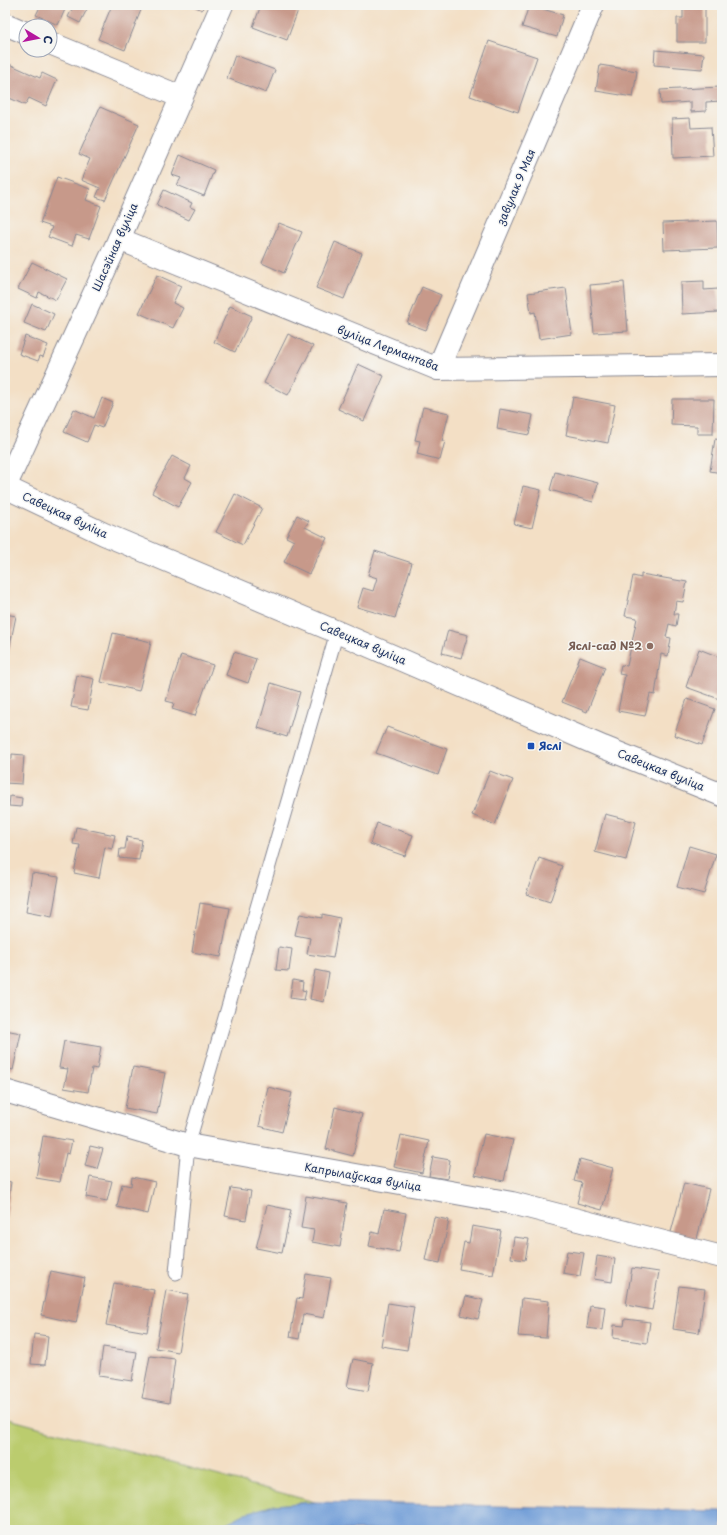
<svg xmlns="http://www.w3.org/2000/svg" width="727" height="1535" font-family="'Playpen Sans',sans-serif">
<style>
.green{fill:#bbcc6e;stroke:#6b7e66}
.water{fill:#6f9cd7;stroke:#45669a}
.building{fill:#c7998a}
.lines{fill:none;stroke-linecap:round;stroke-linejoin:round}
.service-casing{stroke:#878792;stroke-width:15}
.minor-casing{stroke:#878792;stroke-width:24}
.secondary-casing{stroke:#878792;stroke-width:24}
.service{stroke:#fff;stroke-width:13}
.minor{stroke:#fff;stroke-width:22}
.secondary{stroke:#fff;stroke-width:22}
.education-dot{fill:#8d6e63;stroke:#f6f6f2;stroke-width:1.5}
.transit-dot{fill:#1a4fb4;stroke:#f6f6f2;stroke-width:1.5}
.labels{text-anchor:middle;stroke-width:3;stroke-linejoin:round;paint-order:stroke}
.street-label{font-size:11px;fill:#1b2f5e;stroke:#f6f6f2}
.education-label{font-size:11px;font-weight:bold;fill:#785e54;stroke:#f6f6f2;text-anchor:end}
.transit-label{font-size:11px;font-weight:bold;fill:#164399;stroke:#f6f6f2;text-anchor:start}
</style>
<rect width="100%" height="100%" fill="#f6f6f2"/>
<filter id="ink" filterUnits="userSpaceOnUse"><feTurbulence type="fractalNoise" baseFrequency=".025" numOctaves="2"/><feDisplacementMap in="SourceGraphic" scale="8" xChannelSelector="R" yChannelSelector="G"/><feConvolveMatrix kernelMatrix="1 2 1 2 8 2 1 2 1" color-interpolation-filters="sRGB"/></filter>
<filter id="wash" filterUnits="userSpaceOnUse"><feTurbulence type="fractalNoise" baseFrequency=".012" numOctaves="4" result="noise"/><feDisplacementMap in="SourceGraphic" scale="16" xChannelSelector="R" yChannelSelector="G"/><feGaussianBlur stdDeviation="0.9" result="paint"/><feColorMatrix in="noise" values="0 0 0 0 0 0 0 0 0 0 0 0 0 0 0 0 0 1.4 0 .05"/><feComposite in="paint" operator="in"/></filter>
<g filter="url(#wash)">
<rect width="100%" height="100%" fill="#f3dfc5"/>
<path class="green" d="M5 1418 315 1502 274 1505 221 1525 213 1530H5Z"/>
<path class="water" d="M315 1502 722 1511V1530H213L246 1513 274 1505Z"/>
<g id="blocks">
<g class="building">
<path d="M41 5H67L58 25 36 15Z"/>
<path d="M74 5H89L80 23 68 17Z"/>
<path d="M112 5H143L125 50 98 39Z"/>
<path d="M192 5H204L202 10Z"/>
<path d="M261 5H300L287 40 253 27Z"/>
<path d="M529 5 563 15 557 37 522 27Z"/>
<path d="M683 5H705V42H677V18H683Z"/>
<path d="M489 41 537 57 518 112 470 96Z"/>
<path d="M655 50 704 54 702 69 654 65Z"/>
<path d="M235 55 275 70 266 93 227 78Z"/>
<path d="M9 64 40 78 42 73 57 80 46 106 29 98 25 105 5 96V73Z"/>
<path d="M600 65 637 71 633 97 596 91Z"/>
<path d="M720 87 721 101 706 102V111L691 112V102L661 104 660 90Z"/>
<path d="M100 107 139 124 105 200 96 197 100 188 81 180 90 159 79 154Z"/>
<path d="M690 118 691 128 711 127 713 156 673 158 672 119Z"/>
<path d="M180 155 214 170 204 196 177 185 181 178 172 175Z"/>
<path d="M57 177 90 189 86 200 101 206 89 239 76 235 72 246 48 237 52 227 40 223Z"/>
<path d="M164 190 192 203 190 207 195 209 189 220 157 205Z"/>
<path d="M717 221 718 248 664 250 663 223Z"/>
<path d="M279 223 302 232 284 273 262 263Z"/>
<path d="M335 242 362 253 344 299 316 288Z"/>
<path d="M32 262 67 279 56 300 39 292 37 298 18 289Z"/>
<path d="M157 275 181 286 173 303 183 308 173 328 139 313Z"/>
<path d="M704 281V290L718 289 719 312 682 314 681 282Z"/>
<path d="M624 282 628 331 594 333 590 285Z"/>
<path d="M422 287 441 295 426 330 407 323Z"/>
<path d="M566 288 572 334 539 339 535 312 531 313 528 293Z"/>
<path d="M32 304 54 314 46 332 24 323Z"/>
<path d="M230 306 252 316 235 352 214 342Z"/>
<path d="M288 334 313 346 288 395 264 383Z"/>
<path d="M25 336 48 345 43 357 40 356 38 361 19 354Z"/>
<path d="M358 364 384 376 364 421 338 409Z"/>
<path d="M573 397 615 405 608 443 566 435Z"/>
<path d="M102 398 113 403 102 428 94 425 87 442 64 432 74 409 94 418Z"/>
<path d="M672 399H714L713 434H697V426L671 425Z"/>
<path d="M423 407 449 413 442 441H445L440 460 417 454 420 441 415 440Z"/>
<path d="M500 409 533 415 529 435 497 429Z"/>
<path d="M715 439 722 440V473L710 471Z"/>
<path d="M172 456 191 466 185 478 192 482 178 507 152 493Z"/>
<path d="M555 472 598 483 593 502 550 490Z"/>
<path d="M523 486 541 490 532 528 514 524Z"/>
<path d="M235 494 262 508 243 545 216 532Z"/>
<path d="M297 515 309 521 305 527 327 538 309 574 284 562 294 541 286 537Z"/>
<path d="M375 551 412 563 395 618 357 607 363 588 373 591 377 578 368 575Z"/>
<path d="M641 574 687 582 683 602 676 601 674 614H678L676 626 669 624 666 637 671 638 668 656 661 654 655 695 650 694 645 716 618 711 625 675 619 674 621 665 627 666 637 618 625 616 633 576 641 578Z"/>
<path d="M5 614 16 616 7 660 5 659Z"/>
<path d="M448 630 468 635 461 658 442 653Z"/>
<path d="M113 633 151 642 139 691 101 682Z"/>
<path d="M699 649 722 658V700L686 687Z"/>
<path d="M234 652 256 659 248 683 226 675Z"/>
<path d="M181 655 213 665 195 716 172 709 174 703 166 701Z"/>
<path d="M580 657 605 667 587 712 562 702Z"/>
<path d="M77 675 94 679 88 710 71 707Z"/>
<path d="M271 683 300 692 287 737 258 728Z"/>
<path d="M687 699 715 709 702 745 674 735Z"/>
<path d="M387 727 447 749 438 775 376 753Z"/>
<path d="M12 754 24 755 22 784 5 783V759H12Z"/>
<path d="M490 771 513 780 495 825 472 815Z"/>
<path d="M10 796 22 798 21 807 9 806Z"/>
<path d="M605 814 636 822 626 860 595 852Z"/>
<path d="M377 823 413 835 405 856 370 844Z"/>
<path d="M76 827 115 835 112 849 105 847 99 878 74 873 80 845 73 844Z"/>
<path d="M127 837 142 840 139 860 119 858 120 849H125Z"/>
<path d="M689 846 716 854 704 894 677 887Z"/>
<path d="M539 858 562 866 550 902 526 894Z"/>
<path d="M32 873 59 877 52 917 26 912Z"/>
<path d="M200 903 230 908 221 957 192 952Z"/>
<path d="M300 914 322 918V914L340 918 333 958 307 954 310 938 295 935Z"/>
<path d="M279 947 292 949 289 971 276 970Z"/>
<path d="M315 970 329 973 324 1002 310 999Z"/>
<path d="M293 980 303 982 302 990 306 991 304 1000 290 998Z"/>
<path d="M5 1030 21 1033 13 1070 5 1068Z"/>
<path d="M64 1041 101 1047 97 1069 92 1068 88 1092 64 1088 68 1069 59 1068Z"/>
<path d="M133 1067 165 1073 157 1114 125 1108Z"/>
<path d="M268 1087 292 1093 282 1132 259 1126Z"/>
<path d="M335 1107 362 1114 353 1156 326 1149Z"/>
<path d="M484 1134 513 1140 504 1181 475 1175Z"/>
<path d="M401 1135 429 1141 422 1173 394 1167Z"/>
<path d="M43 1136 72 1141 69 1154 66 1153 60 1182 36 1178Z"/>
<path d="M90 1146 103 1149 97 1169 85 1166Z"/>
<path d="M433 1157 450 1160 447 1179 429 1176Z"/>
<path d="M580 1159 613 1168 602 1210 577 1203 582 1183 574 1181Z"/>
<path d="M90 1177 112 1181 107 1201 86 1197Z"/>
<path d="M132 1177 155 1182 148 1214 117 1207 122 1184 131 1186Z"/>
<path d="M5 1181 11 1182 6 1218H5Z"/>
<path d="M684 1183 709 1189 696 1243 670 1236Z"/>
<path d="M231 1188 251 1191 246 1220 225 1216Z"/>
<path d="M306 1196 347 1203 340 1247 312 1242 314 1230 301 1228Z"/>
<path d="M267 1205 291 1210 282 1253 256 1248Z"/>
<path d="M384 1209 406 1213 399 1252 369 1246 372 1232 379 1234Z"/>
<path d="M434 1217 449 1220 440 1263 425 1260Z"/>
<path d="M472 1226 501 1231 493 1275 459 1269 464 1242 469 1243Z"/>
<path d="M514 1237 529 1239 525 1260 511 1258Z"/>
<path d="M567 1251 584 1253 580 1276 563 1273Z"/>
<path d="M597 1256 615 1259 612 1282 594 1279Z"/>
<path d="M632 1268 659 1272 652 1310 626 1305Z"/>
<path d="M51 1271 85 1278 76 1323 41 1315Z"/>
<path d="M306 1274 331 1278 324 1318 303 1314 299 1339 290 1337 297 1298 302 1299Z"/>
<path d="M114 1283 154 1290 147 1332 106 1325Z"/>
<path d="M679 1286 705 1289 699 1333 673 1329Z"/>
<path d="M166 1290 188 1294 178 1352 156 1348Z"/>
<path d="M466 1296 483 1300 478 1319 461 1315Z"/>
<path d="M522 1298 549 1301 546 1338 518 1336Z"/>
<path d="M388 1303 414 1307 407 1350 381 1346Z"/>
<path d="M590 1305 605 1307 602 1330 587 1328Z"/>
<path d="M625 1319 650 1322 647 1343 613 1338 614 1325 624 1326Z"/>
<path d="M34 1334 48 1336 45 1365 31 1364Z"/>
<path d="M103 1347 137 1352 132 1381 99 1376Z"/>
<path d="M150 1356 175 1359 169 1403 142 1398Z"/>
<path d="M353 1359 373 1363 368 1391 347 1387Z"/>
</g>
</g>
</g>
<g filter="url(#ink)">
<use href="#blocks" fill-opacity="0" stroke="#878792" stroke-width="1"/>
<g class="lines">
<g class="service-casing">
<path id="service" d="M176 1273 188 1145 337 632"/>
</g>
<g class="minor-casing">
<g id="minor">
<path d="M5 24 26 33"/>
<path d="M50 43 181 97"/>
<path d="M119 239 438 369 722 365"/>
<path d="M438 369 593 5"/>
<path d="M5 1091 188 1145 512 1203 722 1257"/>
</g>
</g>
<g class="secondary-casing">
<g id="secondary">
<path d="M5 487 104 534 337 632 603 747 722 795"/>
<path d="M5 487 119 239 222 5"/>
</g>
</g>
<use href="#service" class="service"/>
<use href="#minor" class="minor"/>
<use href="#secondary" class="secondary"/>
</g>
</g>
<circle class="education-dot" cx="650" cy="646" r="4"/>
<rect class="transit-dot" x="527" y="742" width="8" height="8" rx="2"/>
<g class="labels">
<g class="street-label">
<text transform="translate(516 187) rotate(-67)" y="4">завулак 9 Мая</text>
<text transform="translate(115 247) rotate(-66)" y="4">Шасэйная вуліца</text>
<text transform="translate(388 348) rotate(21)" y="4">вуліца Лермантава</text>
<text transform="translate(65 515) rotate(25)" y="4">Савецкая вуліца</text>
<text transform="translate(363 643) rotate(23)" y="4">Савецкая вуліца</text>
<text transform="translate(661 770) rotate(22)" y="4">Савецкая вуліца</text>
<text transform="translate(363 1177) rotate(10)" y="4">Капрылаўская вуліца</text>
</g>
<g class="education-label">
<text x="642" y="650">Яслі-сад №2</text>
</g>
<g class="transit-label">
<text x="539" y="750">Яслі</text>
</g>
</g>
<rect width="727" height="1535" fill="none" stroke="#f6f6f2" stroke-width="20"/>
<g transform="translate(38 38) rotate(100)"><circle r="19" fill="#f6f6f2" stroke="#9ea6b7"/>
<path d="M0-3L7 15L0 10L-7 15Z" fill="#b5179e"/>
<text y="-6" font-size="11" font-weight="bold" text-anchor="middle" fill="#1b2f5e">С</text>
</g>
</svg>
